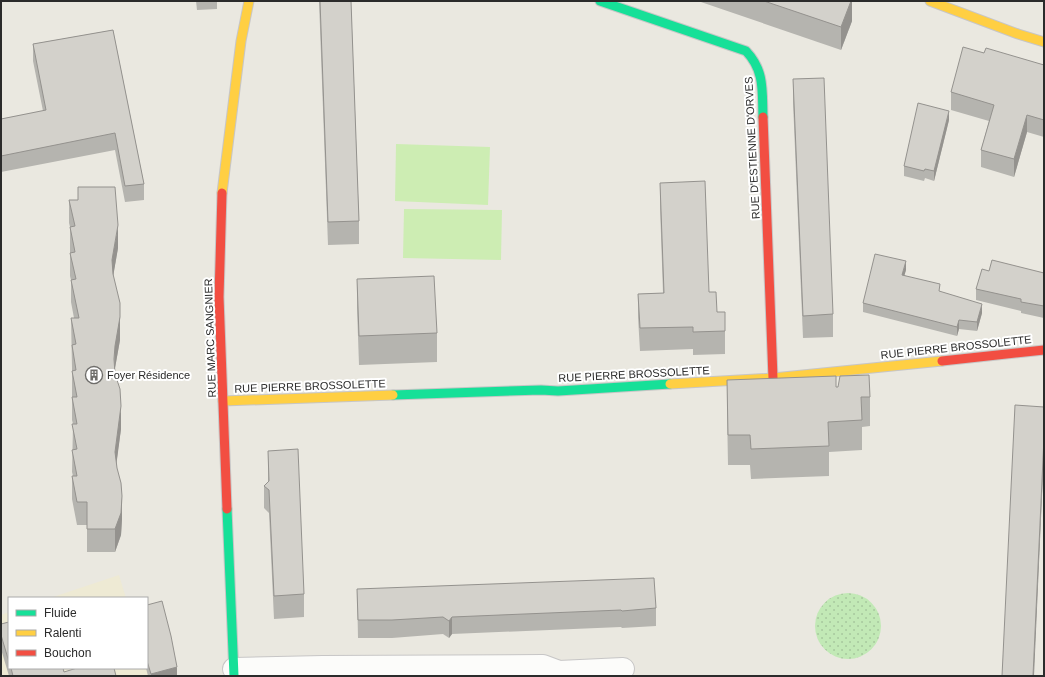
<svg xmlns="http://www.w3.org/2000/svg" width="1045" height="677" font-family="Arial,sans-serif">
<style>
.education{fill:#eeead4}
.park{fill:url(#park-dots)}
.pitch{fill:#cdedb3}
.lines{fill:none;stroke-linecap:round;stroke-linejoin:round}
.street-casing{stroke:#c7c6c6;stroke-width:24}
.fast-casing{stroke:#c7c6c6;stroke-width:11}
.slow-casing{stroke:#c7c6c6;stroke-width:11}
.jam-casing{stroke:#c7c6c6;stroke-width:11}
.street{stroke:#fcfcfa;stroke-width:22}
.fast{stroke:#16e098;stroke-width:9}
.slow{stroke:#ffcf43;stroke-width:9}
.jam{stroke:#f24e42;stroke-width:9}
.wall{fill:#b5b4af}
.shaded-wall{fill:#94928e}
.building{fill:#d3d1cb;stroke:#94928e}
.labels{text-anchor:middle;stroke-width:4;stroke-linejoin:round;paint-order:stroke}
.street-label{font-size:11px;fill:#2b2b2b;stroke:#fff}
.poi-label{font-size:11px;fill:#2b2b2b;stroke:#fff;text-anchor:start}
</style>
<defs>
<pattern id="park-dots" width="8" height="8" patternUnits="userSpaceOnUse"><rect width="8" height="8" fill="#c2e9b6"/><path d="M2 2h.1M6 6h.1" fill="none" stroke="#a7c89d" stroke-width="1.8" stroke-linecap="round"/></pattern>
</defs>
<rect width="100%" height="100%" fill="#eae8e0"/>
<g class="education">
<path d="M119 575 126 598H50Z"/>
<path d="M9 612V668H147L177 676H1V615Z"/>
</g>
<circle class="park" cx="848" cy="626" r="33"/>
<g class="pitch">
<path d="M396 144 490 147 488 205 395 201Z"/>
<path d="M404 209 502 210 501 260 403 258Z"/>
</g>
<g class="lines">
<g class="street-casing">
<path id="street" d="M234 669 323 667 543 666 559 672 623 669"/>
</g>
<g class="fast-casing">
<g id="fast">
<path d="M600 1 746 51C765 71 762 91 763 117"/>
<path d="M393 395 541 390 558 391 670 384"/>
<path d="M227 509 234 676"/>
</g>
</g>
<g class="slow-casing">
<g id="slow">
<path d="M930 1 1018 34 1044 42"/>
<path d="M222 193 241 41 249 1"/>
<path d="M670 384 773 378 942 361"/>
<path d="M223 401 393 395"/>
</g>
</g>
<g class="jam-casing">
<g id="jam">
<path d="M763 117 773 378"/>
<path d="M222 193 219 297 227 509"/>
<path d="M942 361 1044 350"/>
</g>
</g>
<use href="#street" class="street"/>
<use href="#fast" class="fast"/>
<use href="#slow" class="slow"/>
<use href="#jam" class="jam"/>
</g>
<g class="wall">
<path d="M196 1H217V9L197 10Z"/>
<path d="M319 1H351L359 221V244L328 245Z"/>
<path d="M698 1H852V21L841 50Z"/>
<path d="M113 30 144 184V200L125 202 115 150 1 172V119L43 111 33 61V44Z"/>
<path d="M984 53 1044 65V137L1027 132 1014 177 981 167V150L989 121 951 110V92Z"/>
<path d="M793 79 833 314V337L803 338 793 102Z"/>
<path d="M949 120 934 181 925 178 924 181 904 176V166Z"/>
<path d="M660 183 709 292 725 331V354L693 355V349L640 351 638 317V294L663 293 660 206Z"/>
<path d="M69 200 118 248 113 276 120 326V340L115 368 121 429 116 464 122 519 121 535 115 552H87V525H77L72 499V476H73L72 472 73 424 72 420V368L71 318H74L71 302V280L70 276V227L69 223Z"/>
<path d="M906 270 904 275 940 292 982 313 977 331 959 329 957 336 863 312V303Z"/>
<path d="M989 271 1044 273V318L1021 313V311L976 300V289Z"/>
<path d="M357 279 437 333V362L359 365 357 308Z"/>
<path d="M727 380 836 387 870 397V426L862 427V450L829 452V476L751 479 750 465H728L727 410Z"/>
<path d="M268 451 304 594V617L274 619 269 513 264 508V486L268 482Z"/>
<path d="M357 589 656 608V626L622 628 621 627 452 634 449 638 443 634 392 638H358Z"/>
<path d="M147 605 177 676H148L146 668H147Z"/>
<path d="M9 622V668H63L64 672 116 676H9L1 649V624Z"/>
</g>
<g class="shaded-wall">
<path d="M851 1H852V21L841 50V27Z"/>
<path d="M949 111V120L934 181V171Z"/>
<path d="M1027 115V132L1014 177V159Z"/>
<path d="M118 225V248L112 283V260Z"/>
<path d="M906 261V270L902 284V275Z"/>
<path d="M120 303V340L115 368 114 382 115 346Z"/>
<path d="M982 304V313L977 331V322Z"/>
<path d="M959 320V329L957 336V327Z"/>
<path d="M121 406V429L115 475V452Z"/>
<path d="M1044 437V451L1034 676H1033Z"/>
<path d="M122 496V519L121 535 115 552V529Z"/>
<path d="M452 617V634L449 638V621Z"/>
<path d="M177 667V676H151V674Z"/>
</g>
<g class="building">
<path d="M320 1H351L359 221 328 222Z"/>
<path d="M764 1H851L841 27Z"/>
<path d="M113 30 144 184 125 186 115 133 1 156V119L46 110 33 44Z"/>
<path d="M963 47 984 53 986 48 1044 65V120L1027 115 1014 159 981 150 994 105 951 92Z"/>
<path d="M824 78 833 314 803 316 793 79Z"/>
<path d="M918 103 949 111 934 171 925 169 924 171 904 166Z"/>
<path d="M705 181 709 292H716L717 312H725V331L693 332V327L640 328 638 294 664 293 660 183Z"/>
<path d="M78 187H115L118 225 112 260 113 274 120 303V317L115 346 114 359 115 374 120 389 121 406 115 452 117 468 121 483 122 496 121 513 115 529H87V502H77L72 476H77L72 450 77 449 72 424H77L72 397H77L72 371 76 370 72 345 76 344 71 318H79L71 280 76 279 70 253 75 252 70 227 75 226 69 200H78Z"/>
<path d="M875 254 906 261 902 275 940 284 939 291 982 304 977 322 959 320 957 327 863 303Z"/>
<path d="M992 260 1044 273V306L1021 302V299L976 289 982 269 989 271Z"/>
<path d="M434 276 437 333 359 336 357 279Z"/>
<path d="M869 375 870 397H861L862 420 828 422 829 446 751 449 750 435H728L727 380 836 376V387H838L840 376Z"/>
<path d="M1015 405 1044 407V437L1033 676H1002Z"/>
<path d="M298 449 304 594 274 596 269 490 264 486 269 481 268 451Z"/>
<path d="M654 578 656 608 622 611 621 610 452 617 449 621 443 617 392 620H358L357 589Z"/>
<path d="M162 601 171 636 177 667 151 674 147 661V605Z"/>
<path d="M9 622V662L1 635V624Z"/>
<path d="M11 668H63L64 672 77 668H114L116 676H13Z"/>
</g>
<defs>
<g id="building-ring" transform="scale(0.9)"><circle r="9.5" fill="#fff" stroke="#6e6d6a" stroke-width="1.5"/><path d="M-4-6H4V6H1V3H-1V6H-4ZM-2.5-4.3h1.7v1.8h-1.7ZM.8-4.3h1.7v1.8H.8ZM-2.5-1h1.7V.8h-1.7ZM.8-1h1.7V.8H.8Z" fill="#6e6d6a"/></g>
</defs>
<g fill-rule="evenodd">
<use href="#building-ring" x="94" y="375"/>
</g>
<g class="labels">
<g class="street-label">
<text transform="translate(752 148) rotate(-93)" y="4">RUE D'ESTIENNE D'ORVES</text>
<text transform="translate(210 338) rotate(-92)" y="4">RUE MARC SANGNIER</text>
<text transform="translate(956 347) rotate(-6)" y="4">RUE PIERRE BROSSOLETTE</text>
<text transform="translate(634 374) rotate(-3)" y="4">RUE PIERRE BROSSOLETTE</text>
<text transform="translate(310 386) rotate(-2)" y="4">RUE PIERRE BROSSOLETTE</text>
</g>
<g class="poi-label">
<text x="107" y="379">Foyer Résidence</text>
</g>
</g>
<rect width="1045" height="677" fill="none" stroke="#2b2b2b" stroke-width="4"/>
<rect x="8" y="597" width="140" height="72" fill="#ffffff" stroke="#aaaaaa"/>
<rect x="16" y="610" width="20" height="6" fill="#16e098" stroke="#aaaaaa"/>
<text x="44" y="617" font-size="12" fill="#2b2b2b">Fluide</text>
<rect x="16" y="630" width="20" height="6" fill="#ffcf43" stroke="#aaaaaa"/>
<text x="44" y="637" font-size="12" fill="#2b2b2b">Ralenti</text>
<rect x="16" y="650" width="20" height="6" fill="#f24e42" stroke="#aaaaaa"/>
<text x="44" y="657" font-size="12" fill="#2b2b2b">Bouchon</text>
</svg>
